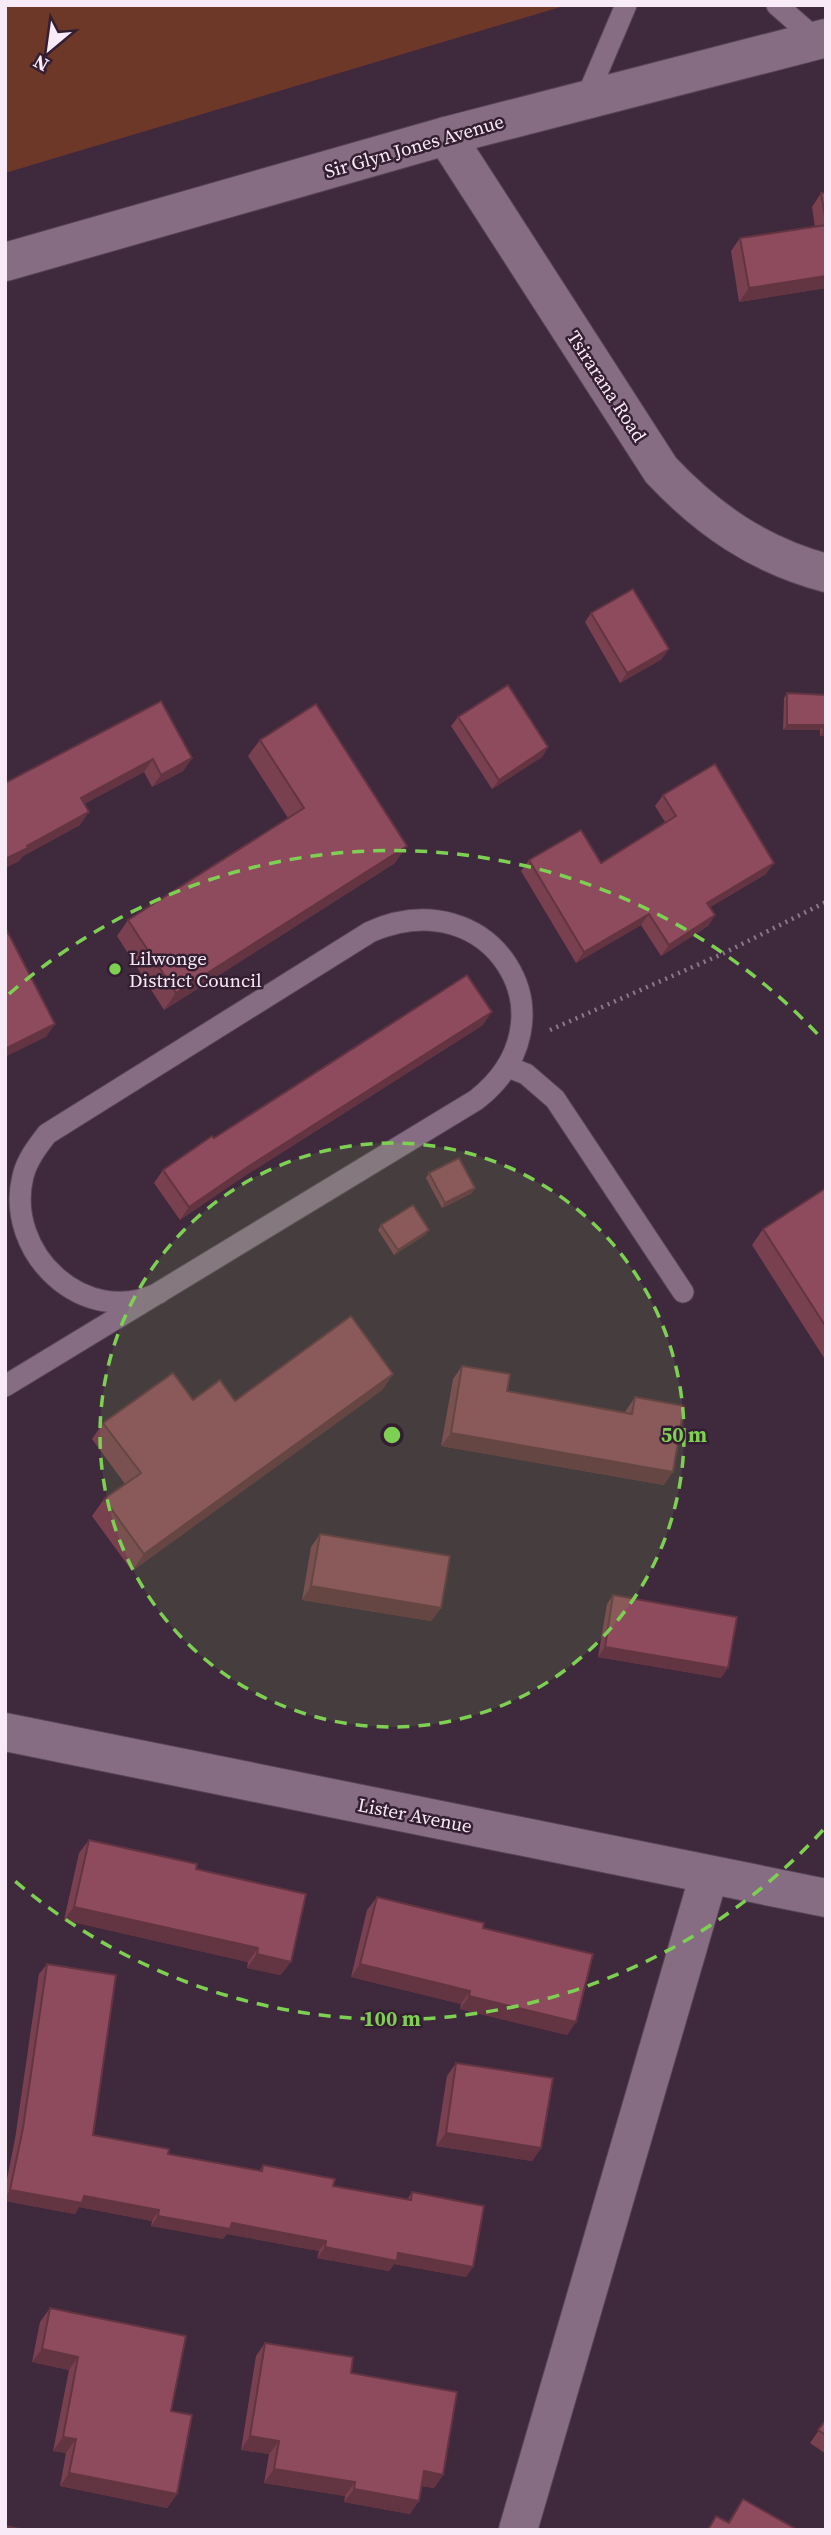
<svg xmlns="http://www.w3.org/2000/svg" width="831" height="2535" font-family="'Source Serif 4',serif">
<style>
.green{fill:#6e3829}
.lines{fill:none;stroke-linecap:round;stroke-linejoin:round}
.lane-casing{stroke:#584556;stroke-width:23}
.street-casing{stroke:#584556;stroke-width:40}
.secondary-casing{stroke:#584556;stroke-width:40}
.path{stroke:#8a7788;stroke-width:4.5;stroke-dasharray:2 5;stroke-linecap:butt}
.lane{stroke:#876d84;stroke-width:21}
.street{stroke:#876d84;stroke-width:38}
.secondary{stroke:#876d84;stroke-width:38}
.wall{fill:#794050}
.shaded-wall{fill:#633441}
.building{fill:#8d4b5d;stroke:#633441;stroke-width:2}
.ring{fill:none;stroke:#7ed053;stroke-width:3.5;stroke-dasharray:12 9}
.poi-dot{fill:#7ed053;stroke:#341f32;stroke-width:2.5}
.labels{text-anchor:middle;stroke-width:5;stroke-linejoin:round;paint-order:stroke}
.street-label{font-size:19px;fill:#f8eaf6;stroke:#341f32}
.poi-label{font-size:19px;fill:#f8eaf6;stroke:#341f32;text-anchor:start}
.centre{fill:#7ed053;stroke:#341f32;stroke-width:3.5}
.ring-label{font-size:21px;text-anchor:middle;font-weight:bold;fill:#7ed053;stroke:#341f32;stroke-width:5;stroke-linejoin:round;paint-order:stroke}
</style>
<rect width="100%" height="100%" fill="#3f293d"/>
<path class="green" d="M5 5H567L5 173Z"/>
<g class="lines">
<g class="lane-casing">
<g id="lane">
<path d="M777 5 818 41"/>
<path d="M586 99 626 5"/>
<path d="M508 1067 526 1074 555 1099 683 1292"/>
<path d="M5 1386 476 1100C580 1019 491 878 370 932L47 1134C37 1147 27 1160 23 1176 4 1253 84 1329 159 1293"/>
</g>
</g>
<g class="street-casing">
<g id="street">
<path d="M446 136 661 470C708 520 759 555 826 573"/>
<path d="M5 1732 826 1898"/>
<path d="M518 2530 709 1875"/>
</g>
</g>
<g class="secondary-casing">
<path id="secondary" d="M5 262 446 136 826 38"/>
</g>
<path class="path" d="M550 1030 722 954 826 902"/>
<use href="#lane" class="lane"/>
<use href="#street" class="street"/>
<use href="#secondary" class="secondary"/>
</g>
<g class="wall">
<path d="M821 193H826V288L739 302 731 251 740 238 815 227 812 207Z"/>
<path d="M591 613 662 659 620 683 585 622Z"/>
<path d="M787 693 826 695V736H820V730H783L784 698Z"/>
<path d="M161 701 192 758 183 771 152 787 144 772 84 804 80 825 23 856 19 861 5 868Z"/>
<path d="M458 717 548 747 542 757 492 789 451 726Z"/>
<path d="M260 740 395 863 164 1010 117 936 128 920 288 818 248 756Z"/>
<path d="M663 795 766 874 710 907 715 915 708 926 661 956 641 925 576 963 521 871 529 860 601 863 665 822 655 806Z"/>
<path d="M483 1025 240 1179 180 1220 154 1183 163 1170 214 1138Z"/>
<path d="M429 1173 472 1193 442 1208 426 1178Z"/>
<path d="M826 1188V1361L752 1245 763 1229Z"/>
<path d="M381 1225 429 1230 425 1235 394 1255 378 1230Z"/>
<path d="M462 1366 507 1391 625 1412 635 1397 664 1485 441 1446 453 1379Z"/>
<path d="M393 1374 382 1390 132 1571 92 1516 104 1499 125 1484 92 1439 103 1423 193 1400 235 1401Z"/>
<path d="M320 1534 441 1608 431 1621 302 1600 311 1547Z"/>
<path d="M613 1595 721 1678 598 1657 607 1604Z"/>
<path d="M89 1840 196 1869 281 1975 247 1968 248 1962 64 1920 79 1853Z"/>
<path d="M377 1897 483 1928 576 2022 567 2035 460 2009 461 2004 351 1977 367 1910Z"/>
<path d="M47 1964 93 2135 168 2154 259 2171 263 2165 333 2186 407 2200 412 2192 473 2267 466 2277 394 2264 389 2271 317 2258 319 2251 227 2234 223 2239 151 2226 152 2221 79 2207 75 2214 5 2201V2189L15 2139 39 1974Z"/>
<path d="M456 2063 541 2148 532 2161 436 2146 447 2076Z"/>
<path d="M50 2308 171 2411 177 2494 167 2508 60 2486 66 2453 53 2451 69 2370 32 2362 40 2322Z"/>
<path d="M265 2343 351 2373 443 2475 434 2488 422 2486 410 2514 344 2502 345 2496 264 2483 269 2454 241 2450 256 2356Z"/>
<path d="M826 2420V2454L810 2443Z"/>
<path d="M743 2499 793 2530H707L716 2516 728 2522Z"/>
</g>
<g class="shaded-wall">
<path d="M826 276V288L739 302 749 288Z"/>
<path d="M669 649 662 659 620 683 627 673Z"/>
<path d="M787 725H824L820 730H783Z"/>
<path d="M823 731H826V736H820Z"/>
<path d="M548 747 542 757 492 789 499 780Z"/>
<path d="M192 758 183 771 152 787 161 775Z"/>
<path d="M153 759 144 772 72 810 81 798Z"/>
<path d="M89 812 80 825 23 856 19 861 5 868V859L27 846Z"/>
<path d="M407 846 395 863 164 1010 176 993Z"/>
<path d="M774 863 766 874 699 914 707 903Z"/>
<path d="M649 914 641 925 576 963 584 952Z"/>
<path d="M715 915 708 926 661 956 669 945Z"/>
<path d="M492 1012 483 1025 240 1179 180 1220 189 1207 249 1166Z"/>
<path d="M55 1024 46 1037 5 1057V1049Z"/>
<path d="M475 1188 472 1193 442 1208 445 1203Z"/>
<path d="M429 1230 425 1235 394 1255 398 1250Z"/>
<path d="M393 1374 382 1390 132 1571 144 1554Z"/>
<path d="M451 1433 673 1472 664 1485 441 1446Z"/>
<path d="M311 1586 441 1608 431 1621 302 1600Z"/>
<path d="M605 1647 728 1668 721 1678 598 1657Z"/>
<path d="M74 1907 258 1948 248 1962 64 1920Z"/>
<path d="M257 1954 291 1962 281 1975 247 1968Z"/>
<path d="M360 1964 470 1991 461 2004 351 1977Z"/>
<path d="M469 1996 576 2022 567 2035 460 2009Z"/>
<path d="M446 2133 541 2148 532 2161 436 2146Z"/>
<path d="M10 2190 84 2196 159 2210 152 2221 79 2207 75 2214 5 2201V2197Z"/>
<path d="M158 2216 232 2223 326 2241 319 2251 227 2234 223 2239 151 2226Z"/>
<path d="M325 2247 398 2253 473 2267 466 2277 394 2264 389 2271 317 2258Z"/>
<path d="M42 2349 78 2357 69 2370 32 2362Z"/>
<path d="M250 2436 279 2441 269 2454 241 2450Z"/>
<path d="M63 2437 76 2439 66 2453 53 2451Z"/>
<path d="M274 2469 355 2482 345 2496 264 2483Z"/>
<path d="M424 2471 443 2475 434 2488 415 2485Z"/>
<path d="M69 2473 177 2494 167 2508 60 2486Z"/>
<path d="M354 2489 419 2501 410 2514 344 2502Z"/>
</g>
<g class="building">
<path d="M821 193H826V222Z"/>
<path d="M826 225V276L749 288 740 238Z"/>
<path d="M633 589 669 649 627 673 591 613Z"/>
<path d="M508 685 548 747 499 780 458 717Z"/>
<path d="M787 693 826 695V731H823L824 725H787Z"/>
<path d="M161 701 192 758 161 775 153 759 81 798 89 812 27 846 28 848 5 859V783Z"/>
<path d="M316 704 407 846 176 993 128 920 304 808 260 740Z"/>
<path d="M715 764 774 863 707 903 715 915 669 945 649 914 584 952 529 860 581 830 601 863 676 816 663 795Z"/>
<path d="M5 927 55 1024 5 1049Z"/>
<path d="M467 975 492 1012 249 1166 189 1207 163 1170 212 1136 214 1138Z"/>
<path d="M459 1158 475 1188 445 1203 429 1173Z"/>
<path d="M826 1188V1327L763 1229Z"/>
<path d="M413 1205 429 1230 398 1250 381 1225Z"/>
<path d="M351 1316 393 1374 144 1554 104 1499 141 1473 103 1423 173 1373 193 1400 220 1380 235 1401Z"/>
<path d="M462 1366 510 1374 507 1391 632 1414 635 1397 684 1406 673 1472 451 1433Z"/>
<path d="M320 1534 450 1556 441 1608 311 1586Z"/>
<path d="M613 1595 737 1617 728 1668 605 1647Z"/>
<path d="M89 1840 197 1864 196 1869 306 1894 291 1962 257 1954 258 1948 74 1907Z"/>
<path d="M377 1897 484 1923 483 1928 593 1954 576 2022 469 1996 470 1991 360 1964Z"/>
<path d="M47 1964 116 1975 93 2135 169 2149 168 2154 262 2171 263 2165 335 2179 333 2186 411 2200 412 2192 484 2206 473 2267 398 2253 397 2261 325 2247 326 2241 232 2223 230 2229 158 2216 159 2210 84 2196 82 2203 10 2190 23 2128Z"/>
<path d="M456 2063 553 2078 541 2148 446 2133Z"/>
<path d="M50 2308 186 2336 171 2411 192 2415 177 2494 69 2473 76 2439 63 2437 78 2357 42 2349Z"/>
<path d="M265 2343 353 2357 351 2373 457 2392 443 2475 424 2471 419 2501 354 2489 355 2482 274 2469 279 2441 250 2436Z"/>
<path d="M826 2420V2435L818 2430Z"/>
<path d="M743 2499 794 2528 793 2530H708L716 2516 729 2523Z"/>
<path d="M5 2526 25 2530H5Z"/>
</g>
<circle cx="392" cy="1435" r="292" fill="#7ed053" fill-opacity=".12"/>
<g class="ring">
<circle cx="392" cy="1435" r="292"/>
<path d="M823 1830A584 584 0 0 1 9 1876M9 994A584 584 0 0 1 823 1040"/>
</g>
<circle class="poi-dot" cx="115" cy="969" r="7"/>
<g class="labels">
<g class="street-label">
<text transform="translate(414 146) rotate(-16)" y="7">Sir Glyn Jones Avenue</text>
<text transform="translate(607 386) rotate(57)" y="7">Tsirarana Road</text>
<text transform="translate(415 1815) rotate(11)" y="7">Lister Avenue</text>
</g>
<g class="poi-label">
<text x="129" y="965">Lilwonge<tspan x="129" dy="22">District Council</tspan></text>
</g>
</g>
<circle cx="392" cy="1435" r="10" class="centre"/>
<g class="ring-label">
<text x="684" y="1442">50 m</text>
<text x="392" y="2026">100 m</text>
</g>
<rect width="831" height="2535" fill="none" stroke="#f8eaf6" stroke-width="14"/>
<g transform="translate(49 49) rotate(209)" stroke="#341f32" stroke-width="5" paint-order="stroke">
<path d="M0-5L12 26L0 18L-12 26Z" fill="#f8eaf6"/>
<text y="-10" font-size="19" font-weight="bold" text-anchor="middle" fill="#f8eaf6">N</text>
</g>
</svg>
